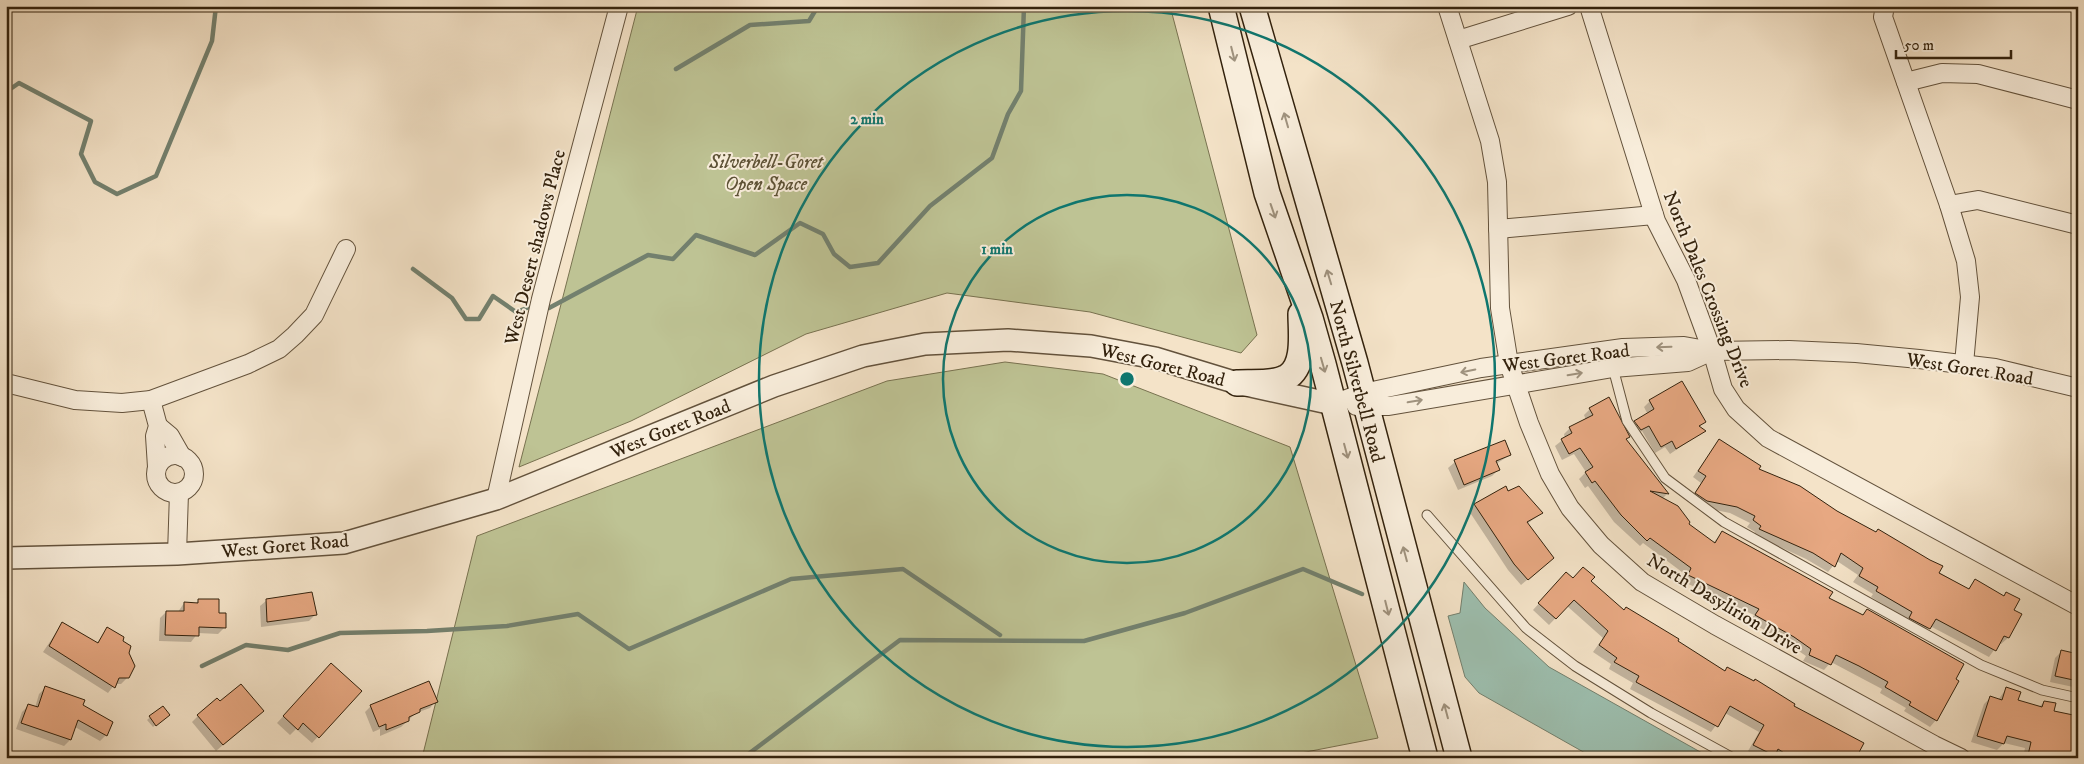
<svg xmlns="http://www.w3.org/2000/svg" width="2084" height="764" font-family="'IM FELL DW Pica',serif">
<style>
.green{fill:#bec394;stroke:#787250}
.water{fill:#9dbfaf;stroke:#73806e}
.shadow{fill:#0003}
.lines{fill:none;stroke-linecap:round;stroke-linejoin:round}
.stream{stroke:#73806e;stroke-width:4.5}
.building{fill:#e7a882;stroke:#33220d}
.service-casing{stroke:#63523c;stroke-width:11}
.minor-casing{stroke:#63523c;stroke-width:20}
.tertiary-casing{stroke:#63523c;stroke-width:24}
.secondary-casing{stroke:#33220d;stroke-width:28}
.service{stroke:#f8eddb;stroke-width:9}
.minor{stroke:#f8eddb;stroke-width:18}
.tertiary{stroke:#f8eddb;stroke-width:21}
.secondary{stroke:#f8eddb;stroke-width:25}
.oneway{stroke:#9f927e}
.ring{fill:none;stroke:#0f766e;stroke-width:2.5}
.labels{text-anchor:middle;stroke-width:4;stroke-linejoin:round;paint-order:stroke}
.park-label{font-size:19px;font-style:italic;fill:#5d5236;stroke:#f8eddb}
.street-label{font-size:19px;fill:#33220d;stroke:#f8eddb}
.centre{fill:#0f766e;stroke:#f8eddb;stroke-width:2.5}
.ring-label{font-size:15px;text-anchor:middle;font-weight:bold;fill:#0f766e;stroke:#f8eddb;stroke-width:4;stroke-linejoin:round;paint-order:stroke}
</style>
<rect width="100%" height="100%" fill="#f4e3c8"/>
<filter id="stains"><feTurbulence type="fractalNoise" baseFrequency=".004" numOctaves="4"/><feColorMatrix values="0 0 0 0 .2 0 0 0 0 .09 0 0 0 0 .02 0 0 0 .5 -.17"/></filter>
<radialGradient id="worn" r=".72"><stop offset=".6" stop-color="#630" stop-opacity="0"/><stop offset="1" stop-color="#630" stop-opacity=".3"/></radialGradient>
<g class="green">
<path d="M638 6H1170L1257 335 1241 353 1090 312 947 293 806 334 631 421 519 467Z"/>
<path d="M1005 362 1103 374 1290 447 1378 738 1275 758H422L477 536 887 381Z"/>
</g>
<path class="water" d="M1464 582 1485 608 1549 667 1711 758H1594L1479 693 1465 677 1448 616 1460 613Z"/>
<g class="shadow">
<path d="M1650 401 1705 421 1699 427 1704 431 1670 454 1665 447 1655 453 1642 431 1634 436 1629 428 1648 415 1644 407Z"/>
<path d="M1590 409 1625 439 1667 494 1662 499 1687 524 1713 543 1722 533 1827 599 1861 616 1867 610 1936 720 1930 727 1904 711 1906 708 1880 693 1882 689 1831 662 1824 670 1803 661 1806 656 1787 643 1750 622 1754 615 1682 581 1686 575 1643 543 1640 546 1614 522 1588 486 1585 488 1579 479 1586 472 1574 454 1562 460 1555 446 1565 438 1564 434 1570 428 1586 420 1584 415Z"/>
<path d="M1719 441 1758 469 1836 512 1968 589 1975 581 2003 597 2006 594 2013 610 2020 614 2008 638 2001 644 1999 643 1989 657 1930 626 1922 635 1904 624 1907 619 1871 597 1873 594 1853 582 1858 575 1837 561 1828 572 1806 559 1754 535 1755 532 1747 527 1750 523 1730 513 1700 507 1690 500 1701 483 1693 477Z"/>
<path d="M1510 455 1496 464 1498 470 1492 476 1458 490 1448 468 1455 462Z"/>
<path d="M1507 493 1542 513 1527 524 1546 564 1521 585 1508 570 1469 511 1475 505Z"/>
<path d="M1560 580 1589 582 1623 612 1724 672 1843 732 1842 733 1858 752 1869 758 1773 756 1760 758 1748 751 1759 732 1725 713 1711 732 1630 689 1633 683 1609 669 1611 664 1593 652 1603 638 1567 606 1549 625 1533 610Z"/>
<path d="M199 600 218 614 224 628 218 634 198 633 191 642 159 641 160 618 166 612H178L184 603 195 604Z"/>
<path d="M267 600 315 615 309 621 261 627 260 606Z"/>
<path d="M62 624 96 644 108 629 121 641 128 677 121 684H115L108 693 43 652Z"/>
<path d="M2061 652 2078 655V688L2050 682 2055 658Z"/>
<path d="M325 671 360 691 312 743 296 729 290 735 277 723Z"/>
<path d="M45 688 82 706 106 735 100 741 75 727 70 740 64 746 16 729 22 712 28 706 35 708 39 694Z"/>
<path d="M2006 689 2016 701 2039 707 2044 702 2053 712 2078 717V758H2023L2025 748 2004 743 1997 750 1971 742 1984 704 1990 698 1998 700Z"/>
<path d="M436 701 430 708 416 713 401 727 380 736V729L373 732 365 712 371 706Z"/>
<path d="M162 707 165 718 153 727 147 720Z"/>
<path d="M198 716 256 717 216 751 192 722Z"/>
</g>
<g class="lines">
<g class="stream">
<path d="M676 69 750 25 809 21 818 6"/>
<path d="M6 92 19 83 91 121 81 154 95 182 117 194 156 176 212 41 216 6"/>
<path d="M413 269 452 298 466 319H479L493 296 516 312 527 308"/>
<path d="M549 308 648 255 673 259 696 235 755 255 800 223 823 234 834 254 850 267 878 263 930 206 992 158 1008 114 1021 91 1024 6"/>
<path d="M202 666 246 645 288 650 340 633 427 631 507 626 578 614 629 649 791 579 903 569 1000 635"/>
<path d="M743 758 900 640 1084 641 1185 613 1303 569 1362 594"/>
</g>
</g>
<g class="building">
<path d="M1682 381 1706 422 1699 426 1706 431 1676 449 1672 441 1661 447 1649 426 1641 430 1634 421 1654 409 1649 400Z"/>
<path d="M1609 397 1630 437 1626 439 1669 494 1650 491 1678 506 1690 522 1689 524 1715 543 1722 531 1833 592 1829 598 1863 615 1867 609 1964 664 1956 679 1959 681 1937 721 1909 705 1911 702 1885 687 1888 682 1859 666 1836 655 1831 665 1809 655 1811 649 1794 637 1755 615 1759 609 1688 575 1691 568 1650 538 1647 541 1621 515 1595 481 1592 483 1585 472 1593 467 1580 448 1569 454 1561 439 1572 433 1569 427 1593 415 1589 408Z"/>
<path d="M1719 439 1761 466 1759 469 1800 486 1837 511 1876 532 1878 529 1930 560 1943 566 1939 573 1969 589 1975 579 2004 596 2006 592 2020 599 2014 610 2022 614 2009 638 2004 636 1996 651 1936 619 1930 629 1909 618 1912 612 1876 591 1878 587 1859 576 1863 568 1841 553 1835 567 1813 553 1759 529 1761 526 1753 520 1755 516 1737 507 1707 501 1695 493 1706 476 1698 471Z"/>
<path d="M1505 440 1511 455 1496 461 1500 470 1464 485 1454 460Z"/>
<path d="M1506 486 1508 491 1519 486 1543 513 1527 522 1554 558 1528 580 1514 564 1474 504Z"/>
<path d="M1583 567 1595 577 1591 581 1624 610 1626 607 1679 639 1678 641 1725 671 1727 667 1754 681 1755 679 1795 704 1794 706 1864 743 1856 758H1792L1778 749 1775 756 1753 745 1764 725 1730 706 1718 727 1636 682 1639 676 1614 662 1617 658 1599 645 1608 631 1574 600 1556 619 1538 603 1566 572 1573 578Z"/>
<path d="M312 592 317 615 267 622 266 599Z"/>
<path d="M198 599H219V613H226V628L199 627V636L165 635 166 611H184V602L198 603Z"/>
<path d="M62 622 98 643 107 627 124 637 123 641 131 646 129 653 135 666 129 678H119L115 688 49 646Z"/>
<path d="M2061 650 2078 654V681L2055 676Z"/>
<path d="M331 663 362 691 319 738 303 723 298 730 283 716Z"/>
<path d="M429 681 438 702 420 709V712L409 717V721L386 730V724L379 727 370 705Z"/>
<path d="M241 684 264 711 223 745 197 715 217 698 220 701Z"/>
<path d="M45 686 85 700 83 705 113 722 107 736 78 720 71 740 21 723 28 704 38 707Z"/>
<path d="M2006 687 2021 692 2018 700 2042 707 2044 701 2056 703 2054 711 2078 716V747L2075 758H2041L2028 755 2031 742 2007 736 2004 744 1977 736 1990 696 2002 700Z"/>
<path d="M163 706 170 715 156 726 149 716Z"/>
</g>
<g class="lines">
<g class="service-casing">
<g id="service">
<path d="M1613 368 1627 421 1665 478 1724 522 1981 665 2042 690 2078 698"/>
<path d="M1427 515 1526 628 1575 666 1651 713 1733 758"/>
</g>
</g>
<g class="minor-casing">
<g id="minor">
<path d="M1447 6 1490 141 1497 182 1500 308 1509 364 1529 423 1550 474 1570 508 1601 545 1642 582 1715 625 1934 745 1961 758"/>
<path d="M1589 6 1656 221 1686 280 1712 351 1723 389 1736 409 1768 438 2078 606"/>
<path d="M1885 6 1883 17 1949 205 1966 261 1970 297 1964 364"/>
<path d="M1458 40 1568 6"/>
<path d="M1906 82 1942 73 1978 74 2078 100"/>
<path d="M1949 205 1978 200 2078 225"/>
<path d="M1498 229 1654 215"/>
<path d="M6 383 75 400 122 403 151 400 248 364 279 349 295 335 314 315 346 249"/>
<path d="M151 400 158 426 155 436 157 467"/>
<path d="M1333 404 1363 393 1481 368 1623 348 1684 346 1712 351 1789 350 1856 353 1919 359 1995 368 2078 388"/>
<path d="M1356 406H1389L1613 368 1688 362 1712 351"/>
<path d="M158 426 170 436 182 457"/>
<circle cx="175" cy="474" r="19"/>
<path d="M496 499 541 299 619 6"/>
<path d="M177 554 179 493"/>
</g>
</g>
<g class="tertiary-casing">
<path id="tertiary" d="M6 558 177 554 344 543 496 499 774 386 863 356 925 344 1008 340 1091 346 1155 358 1237 383 1333 404"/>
</g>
<g class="secondary-casing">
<g id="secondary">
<path d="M1221 6 1267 193 1310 318 1323 364 1425 758"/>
<path d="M1252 6 1355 363 1459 758"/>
<path d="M1237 383C1251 382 1275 385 1287 377 1306 366 1301 332 1301 314"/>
</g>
</g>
<use href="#service" class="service"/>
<use href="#minor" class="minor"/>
<use href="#tertiary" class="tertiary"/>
<use href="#secondary" class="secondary"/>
</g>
<defs><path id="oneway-shaft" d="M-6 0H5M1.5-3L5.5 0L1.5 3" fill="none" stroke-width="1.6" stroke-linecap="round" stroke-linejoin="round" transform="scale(1.25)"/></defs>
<g class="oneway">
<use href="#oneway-shaft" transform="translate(1233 54) rotate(76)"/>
<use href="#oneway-shaft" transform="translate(1286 120) rotate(-106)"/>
<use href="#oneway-shaft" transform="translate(1273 211) rotate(71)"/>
<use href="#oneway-shaft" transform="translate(1329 277) rotate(-107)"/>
<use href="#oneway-shaft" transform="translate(1664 347) rotate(178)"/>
<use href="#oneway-shaft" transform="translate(1323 365) rotate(74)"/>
<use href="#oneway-shaft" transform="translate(1468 371) rotate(168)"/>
<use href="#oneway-shaft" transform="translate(1575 374) rotate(-9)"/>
<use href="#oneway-shaft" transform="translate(1415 401) rotate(-10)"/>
<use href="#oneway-shaft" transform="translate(1346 451) rotate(75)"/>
<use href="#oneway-shaft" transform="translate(1405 554) rotate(-105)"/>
<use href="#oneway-shaft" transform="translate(1387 608) rotate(76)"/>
<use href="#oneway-shaft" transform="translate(1446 711) rotate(-105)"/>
</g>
<g class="ring">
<circle cx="1127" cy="379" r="184"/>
<circle cx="1127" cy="379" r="368"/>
</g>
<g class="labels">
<g class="park-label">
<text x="766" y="168">Silverbell-Goret<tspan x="766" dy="22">Open Space</tspan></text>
</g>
<g class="street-label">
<text transform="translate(534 247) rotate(-76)" y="7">West Desert shadows Place</text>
<text transform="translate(1709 289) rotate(68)" y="7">North Dales Crossing Drive</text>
<text transform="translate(1566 357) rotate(-7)" y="7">West Goret Road</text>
<text transform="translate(1163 364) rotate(14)" y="7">West Goret Road</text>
<text transform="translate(1970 368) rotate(9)" y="7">West Goret Road</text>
<text transform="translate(1358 381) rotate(75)" y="7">North Silverbell Road</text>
<text transform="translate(670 428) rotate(-22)" y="7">West Goret Road</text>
<text transform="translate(285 545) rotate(-5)" y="7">West Goret Road</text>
<text transform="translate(1725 603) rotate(31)" y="7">North Dasylirion Drive</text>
</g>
</g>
<circle cx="1127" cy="379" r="8" class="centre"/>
<g class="ring-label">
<text x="867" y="124">2 min</text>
<text x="997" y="254">1 min</text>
</g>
<rect width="2084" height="764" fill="none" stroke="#f4e3c8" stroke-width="25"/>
<rect x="8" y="8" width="2069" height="749" fill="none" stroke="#33220d" stroke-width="2.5"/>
<rect x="12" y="12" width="2059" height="739" fill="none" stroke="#33220d"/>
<path d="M1896 50v8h115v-8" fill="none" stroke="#33220d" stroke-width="2.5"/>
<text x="1904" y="50" font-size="15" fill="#33220d" stroke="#f8eddb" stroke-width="4" paint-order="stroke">50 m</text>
<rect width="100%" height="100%" filter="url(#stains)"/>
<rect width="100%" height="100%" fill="url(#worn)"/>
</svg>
